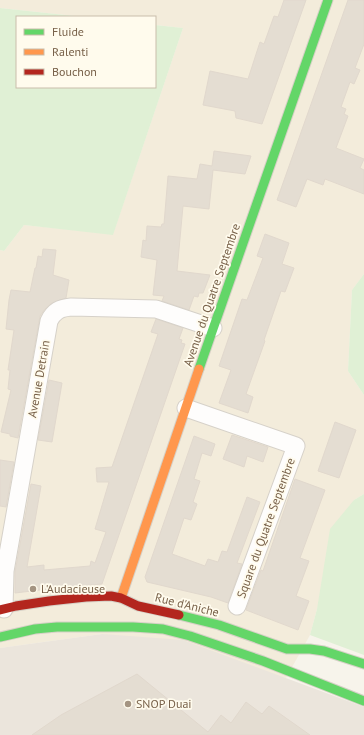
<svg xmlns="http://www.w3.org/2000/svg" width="364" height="735" font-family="'PT Sans',sans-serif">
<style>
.residential{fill:#f3ecdb}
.industrial{fill:#ebe5dc}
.green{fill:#e0f0d5}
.building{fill:#e4ddd2;stroke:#e1d8cd}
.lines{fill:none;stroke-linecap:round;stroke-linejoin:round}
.street-casing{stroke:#d6d1c9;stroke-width:19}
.fast-casing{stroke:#d6d0c6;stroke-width:11}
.slow-casing{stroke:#d6d0c6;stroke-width:11}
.jam-casing{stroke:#d6d0c6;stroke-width:11}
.street{stroke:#fefdfc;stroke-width:17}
.fast{stroke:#63d668;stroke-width:9}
.slow{stroke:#ff974d;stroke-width:9}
.jam{stroke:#b3261e;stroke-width:9}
.poi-dot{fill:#a49482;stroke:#fffbed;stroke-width:1.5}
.labels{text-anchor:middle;stroke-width:3.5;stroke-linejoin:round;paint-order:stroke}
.street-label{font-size:12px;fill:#786149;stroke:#fffbed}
.poi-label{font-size:12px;fill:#786149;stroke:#fffbed;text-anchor:start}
</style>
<rect width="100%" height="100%" fill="#f7f4eb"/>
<path class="residential" d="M0 0H364V274L352 290 348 371 364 395V494L354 500 317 609 310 635 286 678 102 634 0 648V250L4 251 24 225 113 234 183 28 155 25V17H84L0 8Z"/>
<path class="industrial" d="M102 634 183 640 364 707V735H0V648Z"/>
<g class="green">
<path d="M0 8 84 17H17V87H155V25L183 28 113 235 24 225 4 251 0 250Z"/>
<path d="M364 274V395L348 371 352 290Z"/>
<path d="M364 494V655L310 635 317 609 330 529 354 500Z"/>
</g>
<g class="building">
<path d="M284 0H306L262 124 236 118 235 111 203 105 210 71 248 79 260 42 264 44 274 16 278 17Z"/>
<path d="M348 0H364V44L355 68 360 70 354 84 350 82 341 107 346 109 344 114 348 116 336 148 364 159 360 168 364 170V194L325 179 323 185 307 179 296 207 277 200Z"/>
<path d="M214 151 251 156 245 174 213 170 209 209 183 206 177 271 210 275 203 293H199L198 297 194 296 189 310 162 301 164 296 153 295 157 260 141 257 143 240 146 241 147 226 161 227 162 224H164L168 176 197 179 200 164 212 166Z"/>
<path d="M265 234 289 243 282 264 294 268 285 292 281 291 264 340 265 341 246 394 253 397 248 413 219 403 231 370 219 366 242 299 247 300 263 258 257 256Z"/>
<path d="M43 249 56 250 53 275 69 280 66 298 52 303 45 309 40 316 18 438 10 436V434L1 432 11 390 8 389 10 370H8L14 330 6 329 9 300 11 290 30 292 35 268H36L38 256 42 257Z"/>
<path d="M156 319 183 328 179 339 182 340 181 343 185 344 102 584 48 589 15 593V572L31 484 41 486 27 567 44 565V570L90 566 91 561 95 563 106 532 95 529 109 482H97L96 468 112 467 158 334 151 332Z"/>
<path d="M49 380 62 383 52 442 38 440Z"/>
<path d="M335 422 356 430 339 478 318 471Z"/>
<path d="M232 435 268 447 263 462 247 456 244 467 223 459Z"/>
<path d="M194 436 215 444 211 456 202 453 194 479 200 481 193 502 197 504 191 520 184 518 172 554 205 566 208 559 218 562 222 551 227 552 247 497 260 502 237 563 242 564 228 603 211 597 147 582 145 577Z"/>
<path d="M0 460 14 462 6 507 0 506Z"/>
<path d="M295 479 325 490 300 558 309 561 296 596 309 601 298 630 246 610 261 570 263 571Z"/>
<path d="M137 674 208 732 221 715 231 723 246 702 262 714 269 706 310 735H32L61 715Z"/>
</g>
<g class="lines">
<g class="street-casing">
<g id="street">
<path d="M186 408 296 446 237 606"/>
<path d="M4 609 5 571 49 321C54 311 60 308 71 307L156 309 213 328"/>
</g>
</g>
<g class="fast-casing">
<g id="fast">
<path d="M199 369 328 0"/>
<path d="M179 615 219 625 287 649H310L324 651 364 664"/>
<path d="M0 637 35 629 57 627H133L163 629 190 636 263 661 364 701"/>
</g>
</g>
<g class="slow-casing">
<path id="slow" d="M121 598 199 369"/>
</g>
<g class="jam-casing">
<path id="jam" d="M0 610 16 606 49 601 86 597 111 596 121 598 138 606 179 615"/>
</g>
<use href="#street" class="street"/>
<use href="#fast" class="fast"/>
<use href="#slow" class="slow"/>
<use href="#jam" class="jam"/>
</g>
<g class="poi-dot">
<circle cx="33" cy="589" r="4"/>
<circle cx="128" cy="704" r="4"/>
</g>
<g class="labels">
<g class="street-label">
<text transform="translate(212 295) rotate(-71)" y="4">Avenue du Quatre Septembre</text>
<text transform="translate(39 379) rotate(-80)" y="4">Avenue Detrain</text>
<text transform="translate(266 528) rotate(-70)" y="4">Square du Quatre Septembre</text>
<text transform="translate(187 605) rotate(14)" y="4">Rue d'Aniche</text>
</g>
<g class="poi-label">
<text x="41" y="593">L'Audacieuse</text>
<text x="136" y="708">SNOP Duai</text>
</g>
</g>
<rect x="16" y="16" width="140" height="72" fill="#fffbed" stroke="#c9bdab"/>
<rect x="24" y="29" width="20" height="6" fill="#63d668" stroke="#c9bdab"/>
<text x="52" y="36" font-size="12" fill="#786149">Fluide</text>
<rect x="24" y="49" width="20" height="6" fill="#ff974d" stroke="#c9bdab"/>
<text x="52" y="56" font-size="12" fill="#786149">Ralenti</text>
<rect x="24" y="69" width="20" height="6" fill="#b3261e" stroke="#c9bdab"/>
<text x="52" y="76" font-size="12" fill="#786149">Bouchon</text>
</svg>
